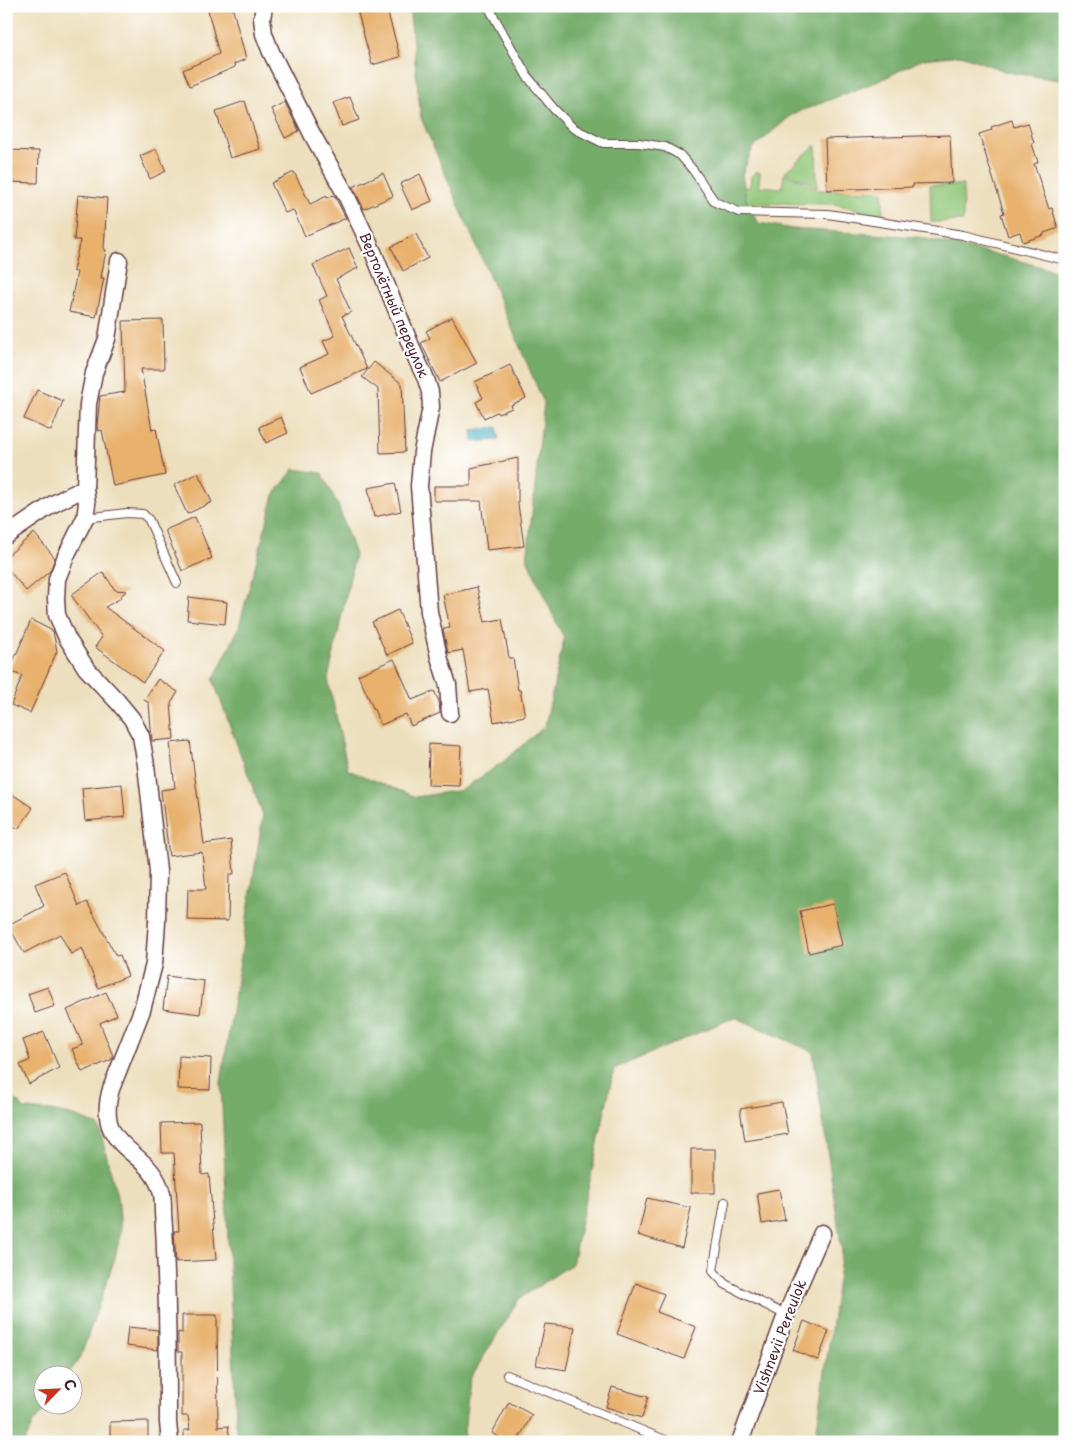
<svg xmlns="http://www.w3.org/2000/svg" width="1071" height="1448" font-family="'Playpen Sans',sans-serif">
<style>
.green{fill:#92c87a;stroke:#6e7452}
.forest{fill:#75ac6a;stroke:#60664a}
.water{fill:#44afc3;stroke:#476777}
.building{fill:#e8b16d}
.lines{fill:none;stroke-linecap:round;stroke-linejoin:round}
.service-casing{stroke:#623c41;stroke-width:10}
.minor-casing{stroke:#623c41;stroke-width:19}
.service{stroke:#fff;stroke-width:8}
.minor{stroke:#fff;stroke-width:16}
.labels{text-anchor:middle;stroke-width:4.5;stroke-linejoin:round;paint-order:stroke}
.street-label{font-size:14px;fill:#4a1f2b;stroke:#fff}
</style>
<rect width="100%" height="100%" fill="#fff"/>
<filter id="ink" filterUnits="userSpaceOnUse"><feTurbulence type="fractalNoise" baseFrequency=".02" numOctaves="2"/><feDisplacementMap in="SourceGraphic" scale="10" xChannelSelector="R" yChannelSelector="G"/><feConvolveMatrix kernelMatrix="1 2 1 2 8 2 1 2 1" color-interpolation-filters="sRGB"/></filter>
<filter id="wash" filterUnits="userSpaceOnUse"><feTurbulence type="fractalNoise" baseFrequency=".0096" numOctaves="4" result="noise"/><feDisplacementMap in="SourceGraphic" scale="20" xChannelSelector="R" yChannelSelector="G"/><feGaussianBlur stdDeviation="1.12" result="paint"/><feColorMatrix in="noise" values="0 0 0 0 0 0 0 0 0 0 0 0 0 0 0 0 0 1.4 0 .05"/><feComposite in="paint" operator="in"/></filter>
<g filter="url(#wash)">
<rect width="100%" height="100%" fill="#eddfbd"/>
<g class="green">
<path d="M816 145 817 188 805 180 785 172Z"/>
<path d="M755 172H760L759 186 782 188 784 174 799 179 817 190 883 191V215L834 204 742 203 739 190 750 186 751 176Z"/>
<path d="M930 185H963V221L931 222Z"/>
</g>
<g class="forest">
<path d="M409 6H1065V81L1007 72 961 55 923 59 881 80 793 114 753 148 742 174 747 204 759 223 793 229 918 237 1007 257 1065 274V1442H815L842 1252 813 1052 735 1017 614 1069 572 1264 519 1299 470 1379 463 1442H237L221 1082 263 815 213 680 238 630 274 495 294 469 322 473 338 505 355 555 328 679 348 770 416 797 462 790 504 761 545 726 564 639 527 559 544 403 421 118Z"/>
<path d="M6 1091 25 1109 51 1111 75 1116 99 1126 119 1204 121 1231 115 1258 81 1356 68 1375 42 1376V1406H48L33 1423 25 1442H6Z"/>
</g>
<path class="water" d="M497 427 499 440 473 442 472 430Z"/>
<g id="blocks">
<g class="building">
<path d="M207 6H232L246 59 234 64 235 67 190 86 183 70 219 54Z"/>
<path d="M356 6H386L400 57 372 65Z"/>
<path d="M350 97 359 120 342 126 333 103Z"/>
<path d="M245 101 260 149 230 158 216 111Z"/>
<path d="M285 102 299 131 285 138 271 109Z"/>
<path d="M1012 120 1014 127 1028 123 1034 143 1032 144 1038 162 1034 164 1049 209 1052 208 1058 228 1044 233V235L1023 242 1020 232 1008 236 1001 214 1004 213 979 134 992 130 991 127Z"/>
<path d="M950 135 952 183 913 184V187L827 190 825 139Z"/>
<path d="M156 149 166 171 150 179 140 156Z"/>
<path d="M6 150 39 151 38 183 6 182Z"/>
<path d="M294 172 310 204 327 196V198L334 195 346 218 305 236 293 210 285 213 271 183Z"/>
<path d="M383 173 393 196 364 209 353 187Z"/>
<path d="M420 174 432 201 412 210 400 184Z"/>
<path d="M78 195 107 198 104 250H106L101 278H104L96 317 69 312 77 272 73 271 80 240H74Z"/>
<path d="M416 234 428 258 403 271 391 247Z"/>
<path d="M349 248 358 268 336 279 351 312 342 316 367 369 311 393 300 367 329 354 323 341 335 336 319 300 327 296 313 265Z"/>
<path d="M452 317 477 363 440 382 421 343 430 338 426 331Z"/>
<path d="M163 320 164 369H141L152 430 156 429 165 475 113 486 102 430 98 431 97 426 100 396 125 392 123 321Z"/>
<path d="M374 362 402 384 405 452 380 453 378 389 362 377Z"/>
<path d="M510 365 526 398 511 405 512 408 498 414 497 412 484 418 476 402 483 398 475 382Z"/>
<path d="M37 390 63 401 51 431 24 419Z"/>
<path d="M281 417 288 433 266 443 259 427Z"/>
<path d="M518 458V504L524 546 487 550 481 501H434V486H471V468Z"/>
<path d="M198 473 212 502 187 514 174 485Z"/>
<path d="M395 483 401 511 374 517 368 488Z"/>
<path d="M195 517 212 558 182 571 165 530Z"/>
<path d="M34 533 55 558 50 571 26 591 6 567V557Z"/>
<path d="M103 572 115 590 127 591 120 596 121 598 105 607 165 651 143 682 95 647 102 637 71 595Z"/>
<path d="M477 587 485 622 502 619 509 658H513L518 690H520L525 716 494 722 488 689 470 692 463 650 448 653 443 629 450 628 443 595Z"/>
<path d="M189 597 227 602 225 624 187 620Z"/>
<path d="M398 610 412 643 387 655 372 622Z"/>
<path d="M31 620 53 631 57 651 30 713 11 705 22 676 9 671Z"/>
<path d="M394 659 412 700 434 691 439 701 440 713 411 726 406 714 381 725 358 675Z"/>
<path d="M158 679 178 692 171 703 174 739 152 741 149 703 144 700Z"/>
<path d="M190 741 204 844 231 840 234 874H229L228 921 187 920 188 889H206L202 852 169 856 161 790 175 788 170 743Z"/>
<path d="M429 744 461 746 459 786 428 785Z"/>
<path d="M122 784 125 817 85 821 82 788Z"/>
<path d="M6 790 33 808 18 829 6 821Z"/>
<path d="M65 872 79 906 87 902 116 956 120 955 128 976 98 988 82 948 71 954 60 934 24 953 8 925 44 906 35 884Z"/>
<path d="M833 904 842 945 809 953 800 911Z"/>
<path d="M167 976 204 981 200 1014 163 1009Z"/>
<path d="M48 987 55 1006 35 1013 28 994Z"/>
<path d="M106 992 117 1015 100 1023 113 1056 111 1060 82 1072 72 1049 83 1045 67 1010Z"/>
<path d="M44 1032 59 1068 29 1084 20 1065 30 1060 23 1040Z"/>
<path d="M179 1056 211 1058 210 1090 178 1089Z"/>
<path d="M782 1102 788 1134 745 1141 740 1109Z"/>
<path d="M200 1122 202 1175 209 1174 216 1260 176 1262 174 1231H179L174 1153H162L161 1123Z"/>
<rect x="691" y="1149" width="24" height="44"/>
<path d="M779 1189 785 1220 762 1224 757 1193Z"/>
<path d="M647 1198 691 1208 682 1248 638 1235Z"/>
<path d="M636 1283 664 1294 657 1312 696 1327 684 1359 617 1334Z"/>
<path d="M182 1315H217L218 1427 228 1426 230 1442H184V1430H190L188 1416H182V1352H178V1332L182 1333Z"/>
<path d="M804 1321 829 1331 818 1360 793 1350Z"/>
<path d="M545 1324 575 1327 566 1370 536 1365Z"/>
<path d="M128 1327 158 1330V1350L126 1346Z"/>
<path d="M612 1387 648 1397 642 1418 606 1407Z"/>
<path d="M509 1402 532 1415 517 1442H508L492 1433Z"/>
<path d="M148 1421V1442H110V1422Z"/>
</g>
</g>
</g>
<g filter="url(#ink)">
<use href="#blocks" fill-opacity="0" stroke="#623c41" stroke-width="1"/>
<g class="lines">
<g class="service-casing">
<g id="service">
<path d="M488 6 527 76 554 109 573 128 603 143H639L665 147 680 155 693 170 715 202 739 212 828 214 963 235 1065 260"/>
<path d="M85 518 127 513 143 514 149 520 177 583"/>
<path d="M725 1202 713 1271 725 1284 786 1315"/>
<path d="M507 1375 670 1442"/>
</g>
</g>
<g class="minor-casing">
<g id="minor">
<path d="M264 6 262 19 264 34 271 52 312 134 346 195 374 254 415 356 426 379 430 392 431 407 422 452 419 486 429 612 439 657 448 685 450 713"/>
<path d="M119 261 107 339 94 373 88 404 85 488 87 504 85 518 66 556 57 579 56 599 57 615 67 638 86 668 118 702 132 719 141 736 146 765 158 871 157 922 154 964 142 1010 111 1089C93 1152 151 1147 162 1194 163 1200 163 1207 163 1213 164 1226 165 1239 165 1251 168 1308 168 1365 168 1423L170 1442"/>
<path d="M6 536 53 504 85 488"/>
<path d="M740 1442 786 1315 822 1233"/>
</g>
</g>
<use href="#service" class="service"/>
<use href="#minor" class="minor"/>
</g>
</g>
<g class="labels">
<g class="street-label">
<text transform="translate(394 305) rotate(67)" y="5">Вертолётный переулок</text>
<text transform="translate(780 1337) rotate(-69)" y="5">Vishnevii Pereulok</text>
</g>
</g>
<rect width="1071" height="1448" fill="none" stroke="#fff" stroke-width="25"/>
<g transform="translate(58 1390) rotate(66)"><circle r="24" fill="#ffffff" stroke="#b7a5aa"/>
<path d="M0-4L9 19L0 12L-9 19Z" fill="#c8321e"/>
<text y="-8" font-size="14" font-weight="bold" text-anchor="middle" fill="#4a1f2b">С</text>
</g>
</svg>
